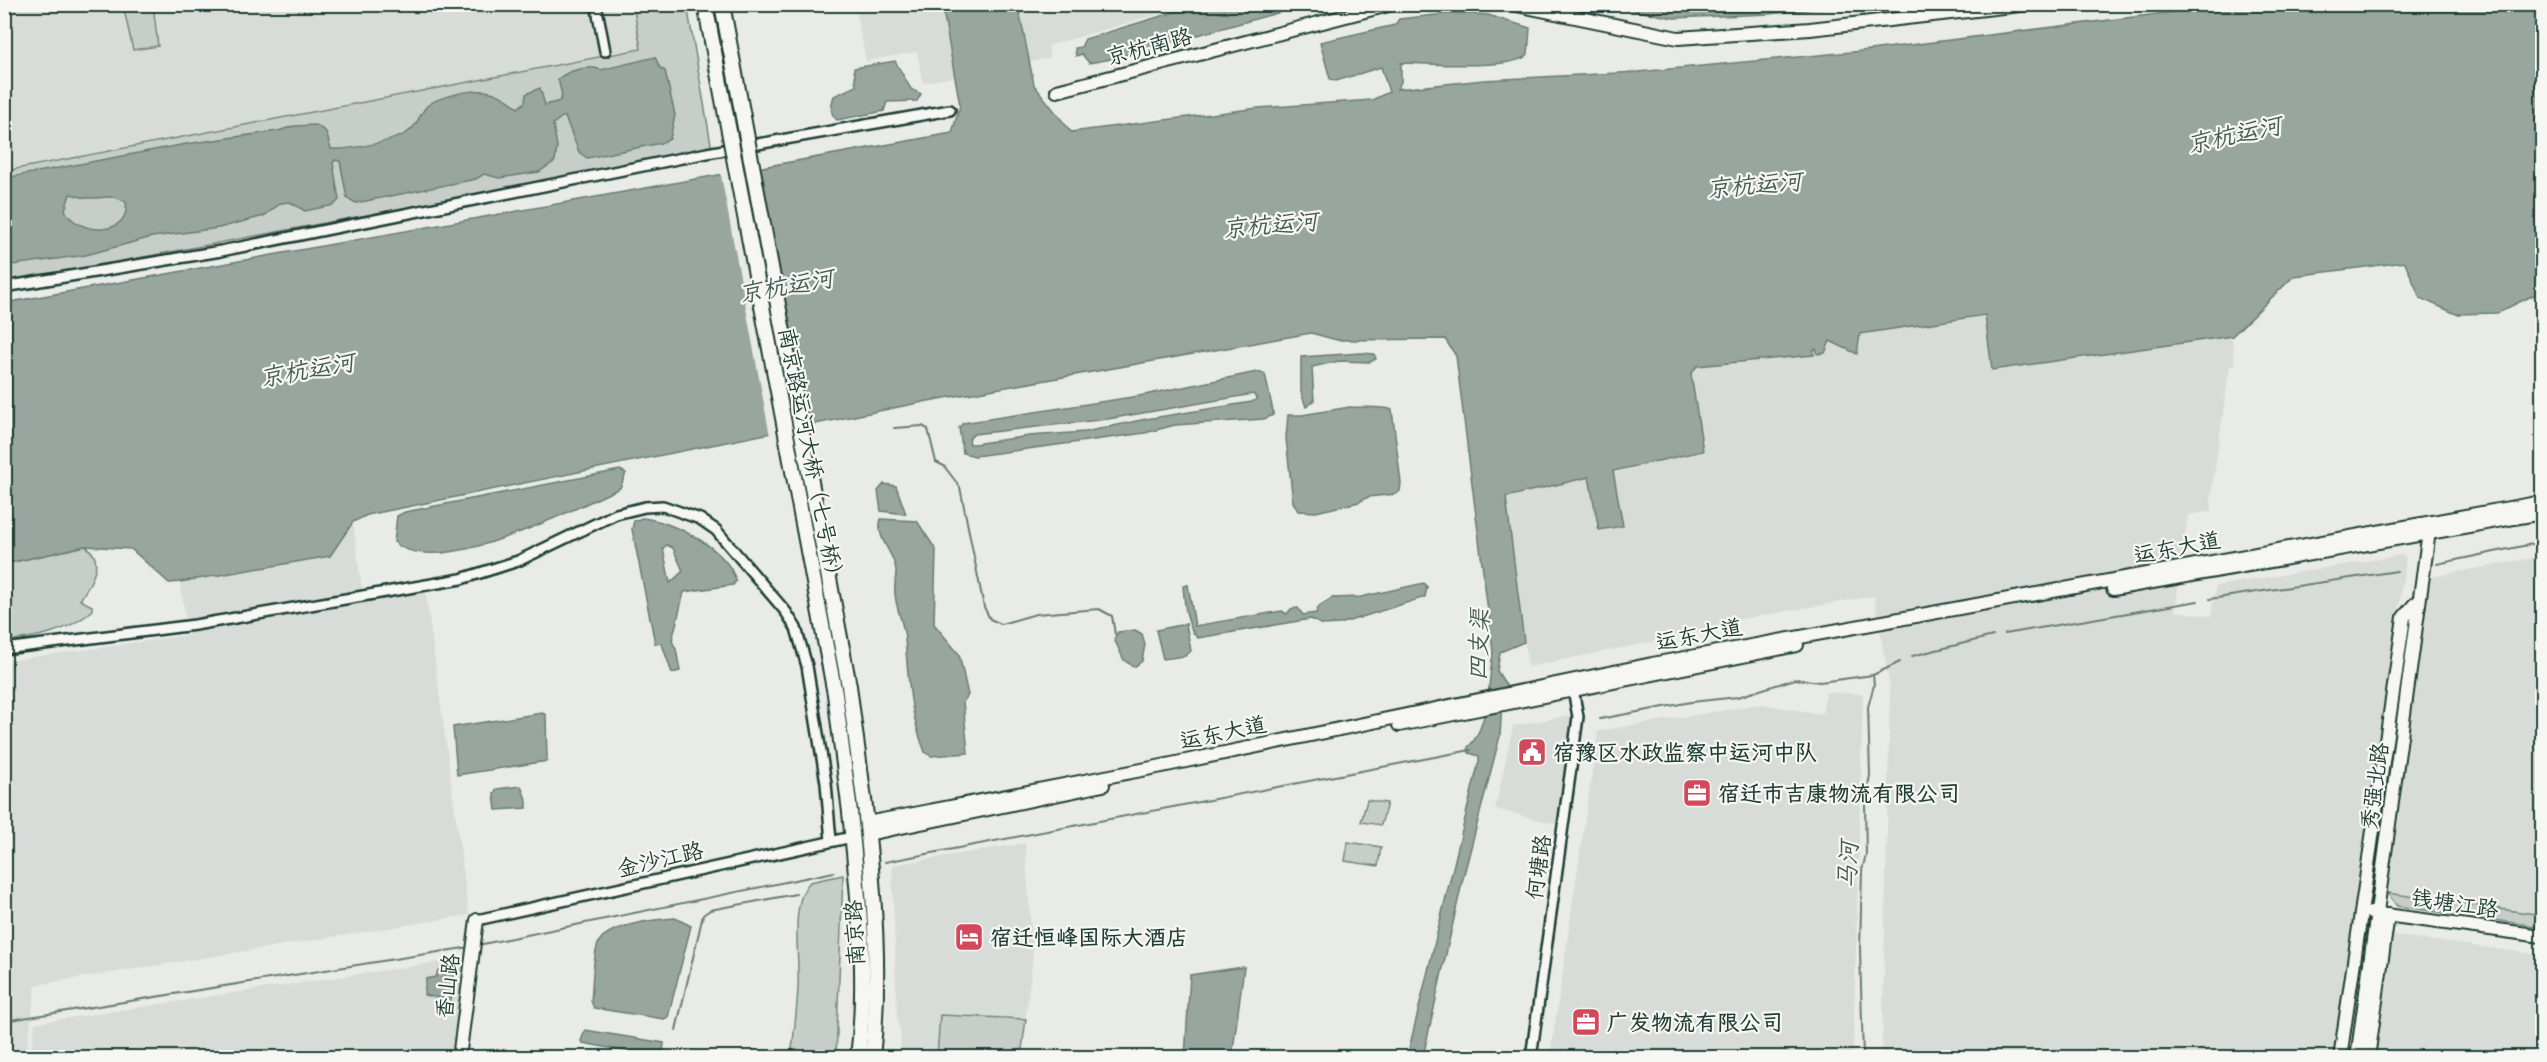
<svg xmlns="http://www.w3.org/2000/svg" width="2547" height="1062" font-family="'Architects Daughter','LXGW WenKai TC',sans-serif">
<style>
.built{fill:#d8dcd8}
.green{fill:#c7cec9;stroke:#73867e;stroke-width:1.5}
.water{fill:#99a6a0;stroke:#687c75;stroke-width:1.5;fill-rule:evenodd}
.pier{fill:#e9ebe7}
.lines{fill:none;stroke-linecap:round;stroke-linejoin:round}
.stream{stroke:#687c75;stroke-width:2}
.street-casing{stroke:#1f3d34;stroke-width:14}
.secondary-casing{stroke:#1f3d34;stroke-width:16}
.primary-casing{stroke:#1f3d34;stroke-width:18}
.street{stroke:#f6f6f2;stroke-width:9}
.secondary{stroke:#f6f6f2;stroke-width:12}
.primary{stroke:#f6f6f2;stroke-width:14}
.primary-bridge-casing{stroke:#1f3d34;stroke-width:18;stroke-linecap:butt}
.primary-bridge{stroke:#f6f6f2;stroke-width:14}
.labels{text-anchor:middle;stroke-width:4.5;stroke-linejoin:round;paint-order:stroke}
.street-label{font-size:22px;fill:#1f3d34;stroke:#f6f6f2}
.poi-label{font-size:22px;font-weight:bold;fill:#1f3d34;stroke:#f6f6f2;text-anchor:start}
.water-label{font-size:24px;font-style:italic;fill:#445c54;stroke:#f6f6f2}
</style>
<rect width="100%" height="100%" fill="#e9ebe7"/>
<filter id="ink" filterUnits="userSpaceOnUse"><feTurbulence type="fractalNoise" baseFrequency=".0167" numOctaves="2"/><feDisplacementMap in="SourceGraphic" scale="12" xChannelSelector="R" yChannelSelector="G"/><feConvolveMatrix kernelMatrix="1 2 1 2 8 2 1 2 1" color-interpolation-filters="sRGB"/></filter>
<g filter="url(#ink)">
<g class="built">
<path d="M687 4 693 39 5 171 4 5Z"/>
<path d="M855 5H1189L1048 46 1050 58 923 83 917 52 866 61Z"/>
<path d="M1985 315 1992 370 2232 336 2235 366H2230L2211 496 2212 511 2188 515 2175 611 2211 616 2216 586 2402 555 2406 559 2332 1057H1882L1890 689 1874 596 1720 623 1721 628 1528 667 1506 497 1589 477 1599 530 1613 471 1702 451 1691 374 1697 366 1813 355V350L1830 340Z"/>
<path d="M353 522 362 589 424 579 469 915 36 985 26 1057 5 1058V661L188 635 180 582 330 556Z"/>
<path d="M2542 556V914L2387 893 2431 577Z"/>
<path d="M1826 692 1863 694 1853 1057H1550L1598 731 1761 704 1822 714Z"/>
<path d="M1572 715 1556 824 1495 809 1513 726Z"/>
<path d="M1025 843 1033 955 1021 1057H899L901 1035 897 1018 892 865Z"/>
<path d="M2392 935 2542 955V1057H2375Z"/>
<path d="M465 958 452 1057 30 1058 35 1023Z"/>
</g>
<g class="green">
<path d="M123 5H153L158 46 133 50Z"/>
<path d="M633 5H687L712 150 5 283V171L641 49Z"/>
<path d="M85 546C107 560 90 584 80 600L92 606V611C68 632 35 638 5 641L4 564Z"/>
<path d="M1367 800 1387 803 1381 825 1361 822Z"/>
<path d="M1348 842 1381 847 1378 866 1345 861Z"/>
<path d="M843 875 836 1057H791C794 1034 797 1011 798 987 800 958 789 903 810 882Z"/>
<path d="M2387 893 2542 915V927L2397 906Z"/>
<path d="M940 1015 1026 1019 1021 1057H937Z"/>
</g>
<g class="water">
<path d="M1201 4 1306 5 1111 59 1089 63 1082 54 1076 56 1075 48 1081 47 1085 39Z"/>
<path d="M942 5H1018L1034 85 1071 132 1258 108 1372 100 1389 92 1381 67 1336 81 1330 79 1320 42 1395 25 1399 19 1455 13 1488 15 1530 28 1528 54C1515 71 1424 63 1401 63V82L1397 89 1484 80 1638 72 1862 51 2230 5H2542V291L2497 313 2456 314 2420 298 2405 262 2294 276 2232 336 1992 370 1985 315 1860 334 1857 354 1830 341 1825 353 1817 354 1816 349 1813 350 1814 355 1697 366 1691 374 1703 451 1613 471 1623 526 1599 530 1589 477 1506 497 1524 642 1500 652 1497 671 1506 685 1502 701 1500 736 1463 878 1423 1057H1407L1479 761V756L1469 753 1468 747C1489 729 1489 678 1493 651L1456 356 1445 339 1337 340 1311 333 928 401 367 515 353 522 330 556 180 582 169 583 131 549 85 546 5 564V303L952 133 960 105Z"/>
<path d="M1606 5H1850L1769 14 1674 18Z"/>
<path d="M655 57 660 68 665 71 675 115 670 139 661 143 587 158 579 152 565 117H562L553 124 557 147 555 161 539 172 499 178 484 174 476 179 356 203 347 198 340 161 335 160 333 163 339 200 334 205 305 211 290 202 281 203 264 216 219 228 152 237 86 255 5 266V178L186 144 278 131 294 126 316 125 326 132 331 149C349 150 393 142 408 132 418 126 419 114 427 106 438 96 470 90 485 91 496 92 510 100 518 108L525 102 526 94 540 88 545 105 560 101 562 95 558 79C567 71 590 64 601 70ZM70 194C76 195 82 198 89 198 103 199 112 193 126 202 131 237 77 236 65 210Z"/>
<path d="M895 61 911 89 921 94 917 101 887 102 884 111 837 120C829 113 831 105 834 96L856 86 854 68Z"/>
<path d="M1362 353 1374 354 1376 359 1370 362 1339 361 1312 367 1314 401 1306 407 1301 392V357Z"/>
<path d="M1257 372 1265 374 1273 411V415L1264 419 1175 425 1145 433 975 456 963 453 959 428 963 423 1139 396ZM1253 394 1257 399 1252 402 1146 419 1085 432 1029 436 974 444H970L969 439 974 434 1108 419Z"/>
<path d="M1350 407C1361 408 1384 406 1392 410L1401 483 1400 491 1396 494 1368 497 1359 502 1316 512 1298 511 1293 502 1286 438 1288 415H1302Z"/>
<path d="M620 470 626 473 620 488C576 508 437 581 394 542L397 516 405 512Z"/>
<path d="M884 484 896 486 906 514 881 511 878 491Z"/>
<path d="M642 518C673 521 727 548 736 581L733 585 684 592 672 641 676 649 680 671 672 673 662 644 655 643 632 529 634 521ZM667 545 673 548 683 571 670 583 663 548Z"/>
<path d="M881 519 917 521 936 550 934 624 959 654 968 695 963 702 968 753 931 756 925 752C909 711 909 682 905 639 904 624 896 609 895 594 894 586 896 578 896 571 895 552 875 540 881 519Z"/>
<path d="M1424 583 1427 587 1425 597 1340 624 1322 625 1311 619 1198 638C1187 630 1184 600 1183 586L1188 585 1195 626 1282 611 1287 614 1291 609 1298 608 1303 615 1316 613 1319 606 1332 598 1361 597Z"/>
<path d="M1186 624 1191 651 1185 656 1163 659 1156 630Z"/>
<path d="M1135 630 1142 634 1145 644 1142 661 1134 667 1124 660 1114 639 1118 632Z"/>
<path d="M542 713 546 715 547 761 457 775 453 727Z"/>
<path d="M521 786 527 802V808L496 810 494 794 497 789Z"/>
<path d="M675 918 691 926 668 1017 664 1019 594 1008 591 1001C593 983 592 961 598 944 604 925 658 919 675 918Z"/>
<path d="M1244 967 1232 1057H1185L1190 975Z"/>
<path d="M455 969 451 1000 424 995 426 979 436 977 438 970Z"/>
<path d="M585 1030 664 1043 663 1054 657 1057 583 1043 581 1041Z"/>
</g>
<path class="pier" d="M759 164 809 428 770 436 720 170Z"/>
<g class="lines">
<g class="stream">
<path d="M894 428 922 426 928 429 936 462 944 466 960 487 984 607 990 619 1001 624 1036 614 1099 609 1112 616 1115 634"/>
<path d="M2437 564 2542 542"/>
<path d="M2210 599 2397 571"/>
<path d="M2005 634 2198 601"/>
<path d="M1912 656 1993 636"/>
<path d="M1600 719 1691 702 1738 697 1795 679 1820 682 1873 675 1900 662"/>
<path d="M885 862 1471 750"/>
<path d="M478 945 834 872"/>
<path d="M4 1021 470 947"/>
<path d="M676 1030 703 915 710 910 796 894"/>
<path d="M1863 1058 1860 949 1862 870 1866 855 1865 803 1870 775 1868 707 1874 685 1873 675"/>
</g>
<g class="street-casing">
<g id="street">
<path d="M596 4 605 51"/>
<path d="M4 287 221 251 707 153 950 110"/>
<path d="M4 649 195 625 461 579 518 561 616 514 645 507 663 506 700 519 716 530 786 612 796 628 807 666 826 783 831 841"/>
<path d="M477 920 852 837"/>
<path d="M1531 1058 1578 717 1572 683"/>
</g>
</g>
<g class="secondary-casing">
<g id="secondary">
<path d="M1512 4 1678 38 1810 29 2029 4"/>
<path d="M1057 91 1392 4"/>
<path d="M2113 589 2542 513"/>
<path d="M1399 725 1797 645"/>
<path d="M867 823 1157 767 1652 664 2542 502"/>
<path d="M868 834 1103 785"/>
<path d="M2371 913 2542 936"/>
<path d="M459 1058 477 920"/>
<path d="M2340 1058 2404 617 2415 604"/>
<path d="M2357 1058 2430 524"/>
<path d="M2368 1058 2388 915"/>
</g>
</g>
<g class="primary-casing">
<g id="primary">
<path d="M865 807C874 891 881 974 872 1058"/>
<path d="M850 812C858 894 868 975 858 1058"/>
</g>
</g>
<use href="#street" class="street"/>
<use href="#secondary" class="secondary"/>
<use href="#primary" class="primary"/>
<g class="primary-bridge-casing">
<g id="primary-bridge">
<path d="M705 4 835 694 850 812"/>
<path d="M722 4 849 686 865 807"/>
</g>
</g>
<use href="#primary-bridge" class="primary-bridge"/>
</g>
</g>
<defs>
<g id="civic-square" transform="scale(1.5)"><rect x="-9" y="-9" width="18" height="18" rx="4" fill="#d1495b" stroke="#f6f6f2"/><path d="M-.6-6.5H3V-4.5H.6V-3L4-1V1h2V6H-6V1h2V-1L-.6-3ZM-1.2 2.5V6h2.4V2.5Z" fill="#fff"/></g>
<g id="office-square" transform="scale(1.5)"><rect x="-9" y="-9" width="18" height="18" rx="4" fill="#d1495b" stroke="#f6f6f2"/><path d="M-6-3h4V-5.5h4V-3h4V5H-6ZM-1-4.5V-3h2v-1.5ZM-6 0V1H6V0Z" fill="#fff"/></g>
<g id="hotel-square" transform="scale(1.5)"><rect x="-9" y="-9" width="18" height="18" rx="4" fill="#d1495b" stroke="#f6f6f2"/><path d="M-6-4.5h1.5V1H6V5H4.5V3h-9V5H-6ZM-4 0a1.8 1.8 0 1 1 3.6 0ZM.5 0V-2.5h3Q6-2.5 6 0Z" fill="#fff"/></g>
</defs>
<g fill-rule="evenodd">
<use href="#civic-square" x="1532" y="752"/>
<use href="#office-square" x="1697" y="793"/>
<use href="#hotel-square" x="969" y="937"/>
<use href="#office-square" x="1586" y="1022"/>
</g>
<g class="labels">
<g class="street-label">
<text transform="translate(1149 46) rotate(-15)" y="8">京杭南路</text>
<text transform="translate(812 457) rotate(79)" y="8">南京路运河大桥（七号桥）</text>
<text transform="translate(2177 547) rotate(-11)" y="8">运东大道</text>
<text transform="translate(1699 634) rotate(-11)" y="8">运东大道</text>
<text transform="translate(1223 732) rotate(-12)" y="8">运东大道</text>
<text transform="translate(2374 786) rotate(-82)" y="8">秀强北路</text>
<text transform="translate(660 859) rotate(-13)" y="8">金沙江路</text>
<text transform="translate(1538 867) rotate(-82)" y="8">何塘路</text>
<text transform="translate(2455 903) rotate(8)" y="8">钱塘江路</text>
<text transform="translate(854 933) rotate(-93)" y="8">南京路</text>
<text transform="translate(447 986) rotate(-83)" y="8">香山路</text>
</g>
<g class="poi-label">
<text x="1553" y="760">宿豫区水政监察中运河中队</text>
<text x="1718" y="801">宿迁市吉康物流有限公司</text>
<text x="990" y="945">宿迁恒峰国际大酒店</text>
<text x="1607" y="1030">广发物流有限公司</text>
</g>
<g class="water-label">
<text transform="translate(2234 135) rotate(-12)" y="8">京杭运河</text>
<text transform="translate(1754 185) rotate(-5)" y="8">京杭运河</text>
<text transform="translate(1270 225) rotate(-5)" y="8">京杭运河</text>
<text transform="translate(786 286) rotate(-10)" y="8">京杭运河</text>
<text transform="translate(307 370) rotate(-10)" y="8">京杭运河</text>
<text transform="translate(1479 645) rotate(-88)" y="8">四支渠</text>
<text transform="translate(1848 865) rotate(-87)" y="8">马河</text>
</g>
</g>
<rect width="2547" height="1062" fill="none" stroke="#f6f6f2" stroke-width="24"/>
<rect x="12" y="12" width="2523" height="1038" fill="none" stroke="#1f3d34" stroke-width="2" filter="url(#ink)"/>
</svg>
